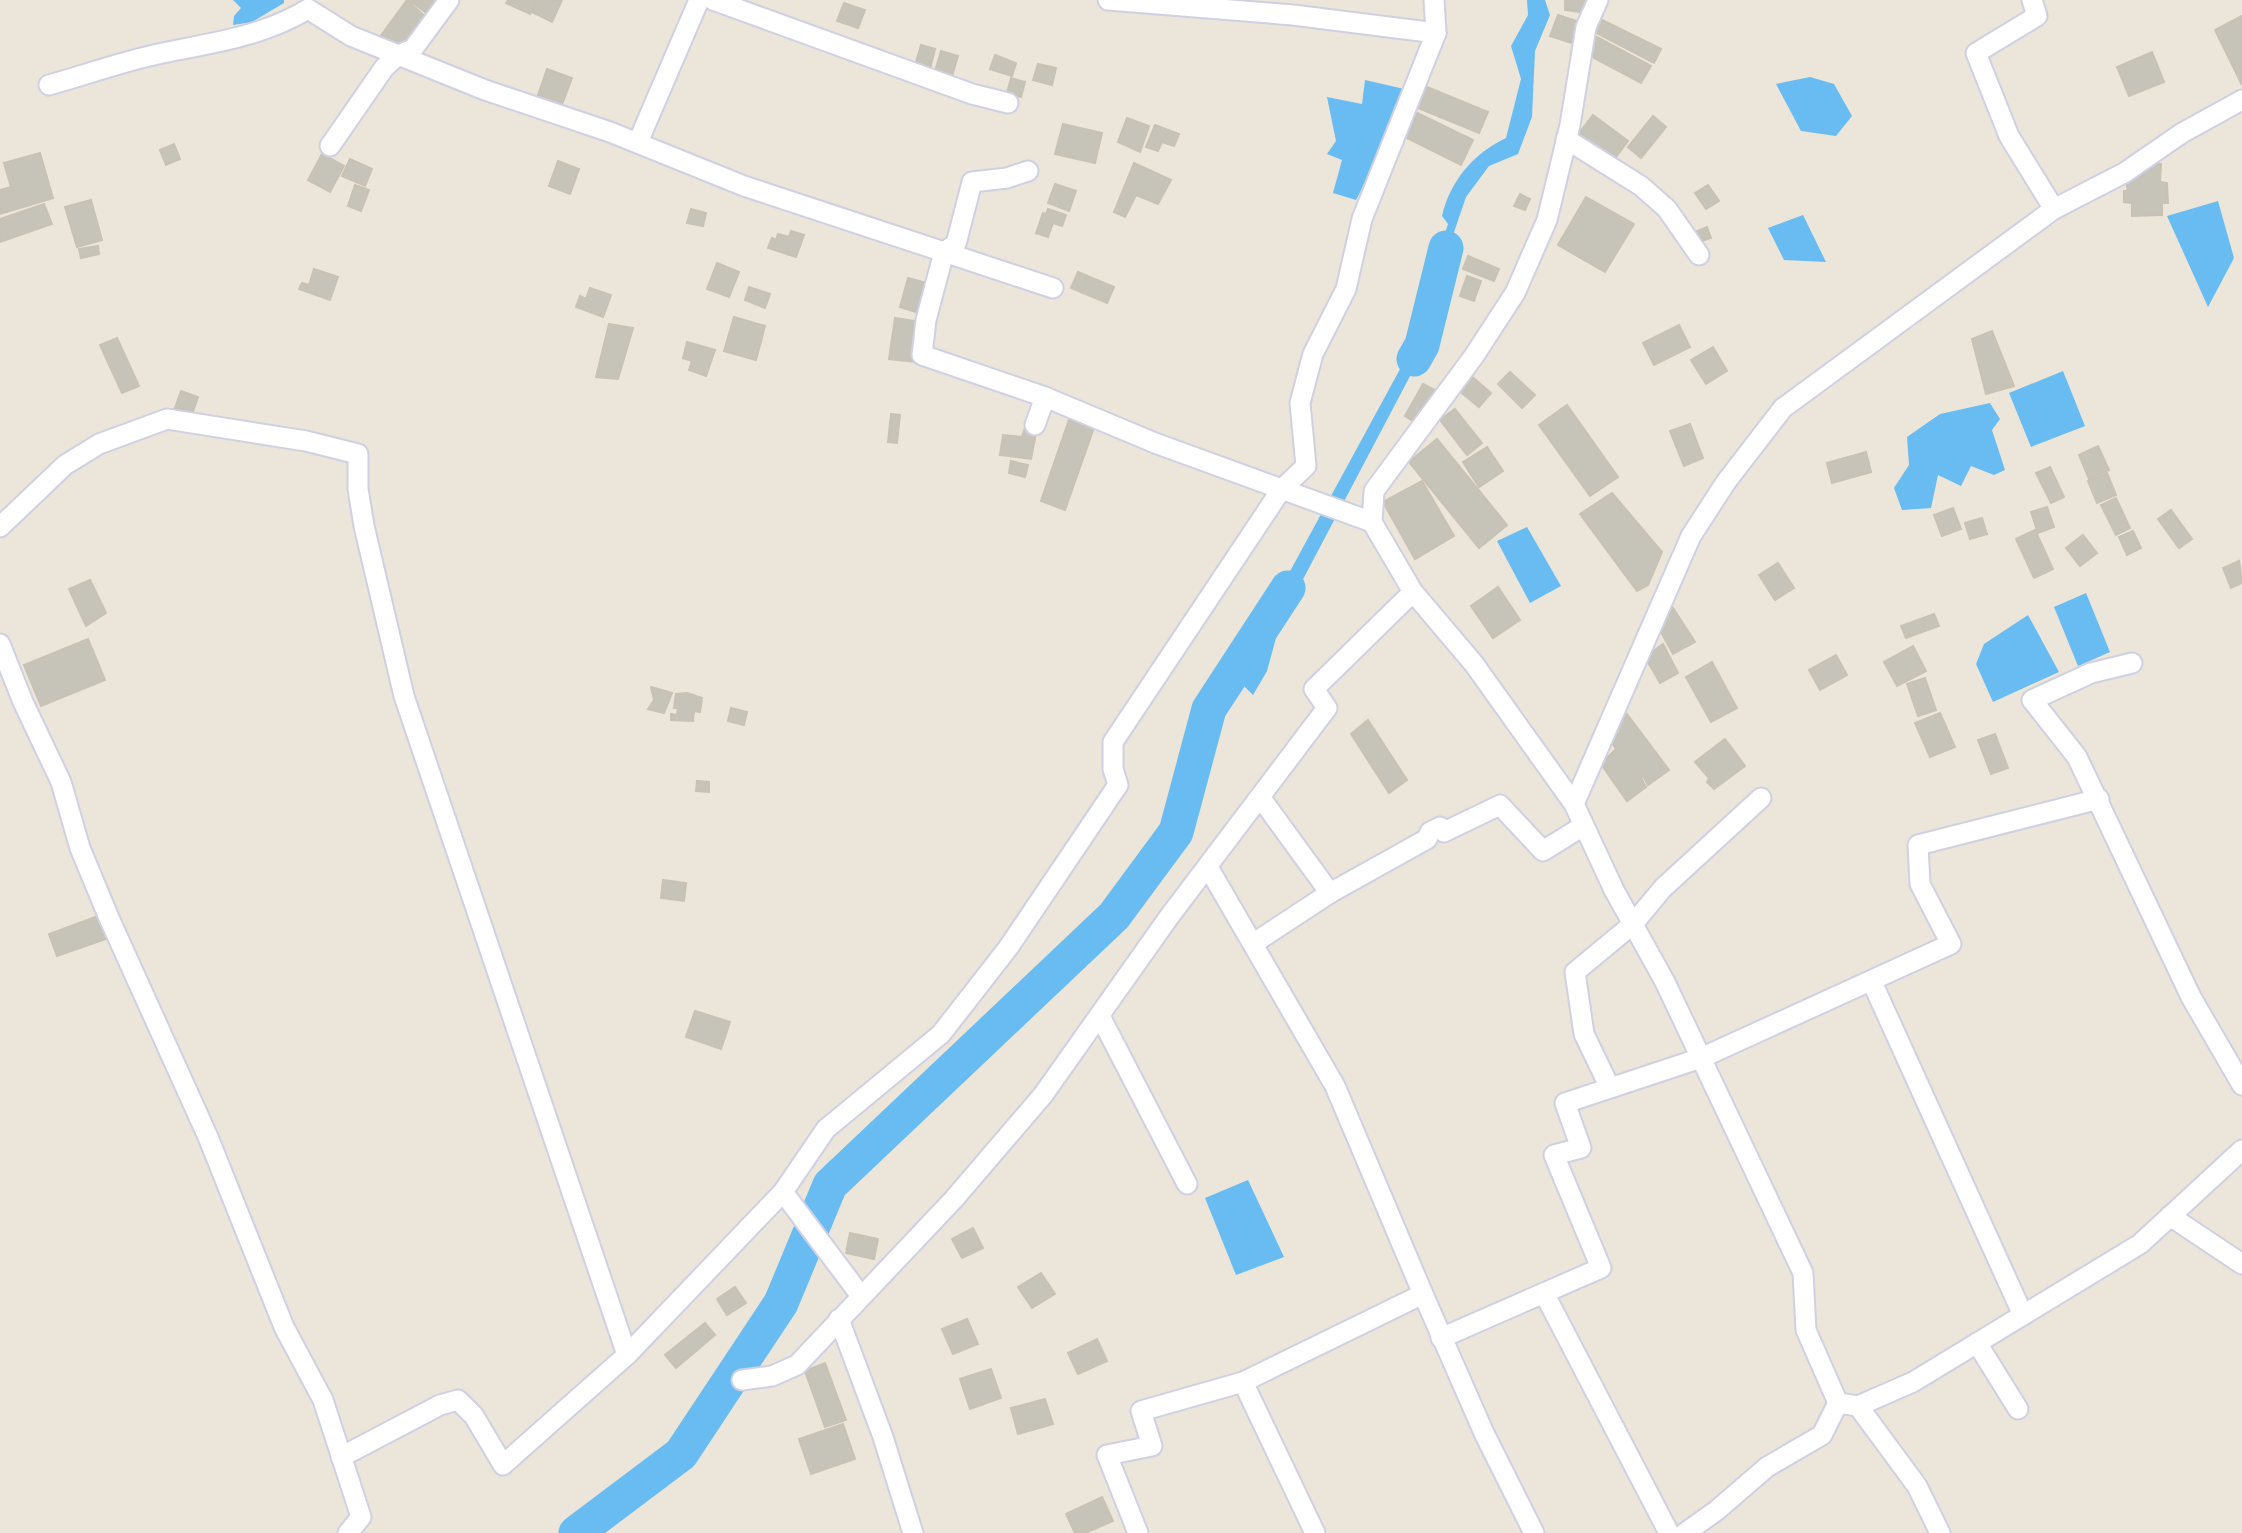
<svg xmlns="http://www.w3.org/2000/svg" width="2242" height="1533" font-family="Overpass,sans-serif">
<style>
.water{fill:#68bcf2}
.lines{fill:none;stroke-linecap:round;stroke-linejoin:round}
.river{stroke:#68bcf2;stroke-width:35}
.building{fill:#c6c4b8;stroke:#c7c2b3;stroke-width:2}
.minor-casing{stroke:#cfd0e2;stroke-width:23}
.minor{stroke:#fff;stroke-width:19}
</style>
<rect width="100%" height="100%" fill="#ebe6d9"/>
<g class="water">
<path d="M233 0H284V3L252 22 233 25 234 16 241 8Z"/>
<path d="M1527 0H1545L1550 15 1535 51 1532 117 1518 154 1489 166 1466 197 1450 244 1448 304 1280 623 1267 671 1253 695 1242 684 1255 666 1264 619 1436 303 1434 267 1448 224 1442 216C1450 181 1474 153 1506 138L1521 79 1511 46 1528 15Z"/>
<path d="M1810 77 1834 84 1852 116 1836 136 1801 131 1776 84Z"/>
<path d="M1365 80 1413 91 1356 200 1333 193 1342 160 1327 154 1336 141 1327 97 1362 104Z"/>
<path d="M2218 201 2234 258 2208 307 2167 216Z"/>
<path d="M1803 215 1826 262 1784 260 1768 228Z"/>
<path d="M2063 371 2085 426 2031 447 2009 393Z"/>
<path d="M1990 403 2000 419 1992 430 2005 470 1994 475 1971 466 1961 486 1938 475 1931 508 1902 510 1894 488 1909 465 1907 437 1940 414Z"/>
<path d="M1527 527 1561 586 1530 603 1497 541Z"/>
<path d="M2086 593 2110 652 2078 666 2054 607Z"/>
<path d="M2028 615 2059 672 1993 702 1976 664 1984 644Z"/>
<path d="M1248 1180 1284 1257 1236 1275 1205 1198Z"/>
</g>
<g class="lines">
<g class="river">
<path d="M1414 359 1422 345 1446 248"/>
<path d="M576 1533 681 1454 781 1303 830 1185 1114 916 1176 832 1209 709 1288 588"/>
</g>
</g>
<g class="building">
<path d="M407 0 429 20 405 50 377 41Z"/>
<path d="M409 0H444L432 17Z"/>
<path d="M508 0H536L530 14 506 3Z"/>
<path d="M538 0H562L552 22 532 12Z"/>
<path d="M1565 0H1593L1586 13 1565 10Z"/>
<path d="M844 3 865 10 858 28 837 21Z"/>
<path d="M1558 15 1582 23 1575 44 1550 36Z"/>
<path d="M2242 16V85L2215 30Z"/>
<path d="M1596 17 1661 49 1654 63 1591 30Z"/>
<path d="M1593 35 1651 66 1641 83 1583 52Z"/>
<path d="M921 45 935 49 929 73 914 69Z"/>
<path d="M941 51 958 56 951 80 934 75Z"/>
<path d="M2152 52 2164 82 2129 96 2117 67Z"/>
<path d="M995 55 1016 63 1012 76 990 69Z"/>
<path d="M1038 64 1056 68 1052 85 1033 80Z"/>
<path d="M547 69 572 78 561 107 537 98Z"/>
<path d="M1011 78 1025 82 1021 97 1007 93Z"/>
<path d="M1427 87 1488 112 1479 133 1418 108Z"/>
<path d="M1411 110 1473 140 1461 165 1399 134Z"/>
<path d="M1593 115 1628 141 1612 162 1577 136Z"/>
<path d="M1653 116 1666 127 1641 158 1628 147Z"/>
<path d="M1127 118 1149 126 1140 152 1118 142Z"/>
<path d="M1063 124 1102 133 1095 163 1055 154Z"/>
<path d="M1155 125 1179 134 1174 146 1162 142 1158 151 1146 147Z"/>
<path d="M174 144 180 159 166 165 160 150Z"/>
<path d="M40 153 53 198 0 214V190L11 187 4 163Z"/>
<path d="M322 154 344 166 330 192 308 180Z"/>
<path d="M350 159 372 169 365 186 342 176Z"/>
<path d="M558 161 579 169 570 194 549 186Z"/>
<path d="M1134 163 1171 180 1158 204 1136 195 1125 217 1114 212Z"/>
<path d="M2145 164H2161L2160 182 2167 183 2168 203H2162V215L2132 216V203L2124 202V191H2128L2125 178Z"/>
<path d="M1055 184 1076 191 1069 211 1048 203Z"/>
<path d="M355 185 369 190 361 211 348 206Z"/>
<path d="M1708 185 1719 201 1706 209 1695 193Z"/>
<path d="M1520 194 1530 199 1525 210 1514 206Z"/>
<path d="M1586 197 1634 224 1605 272 1558 245Z"/>
<path d="M91 200 102 240 77 247 65 207Z"/>
<path d="M44 204 52 224 0 242V219Z"/>
<path d="M691 209 706 213 703 226 687 223Z"/>
<path d="M1048 209 1066 215 1062 226 1053 223 1048 237 1036 233 1043 213 1046 214Z"/>
<path d="M1707 227 1711 238 1699 242 1695 232Z"/>
<path d="M791 231 804 235 796 257 768 248 772 238 776 240 778 234 789 237Z"/>
<path d="M98 246 99 254 81 258 79 249Z"/>
<path d="M1468 256 1499 269 1494 281 1463 269Z"/>
<path d="M717 263 739 272 729 297 707 289Z"/>
<path d="M314 269 338 277 330 300 299 289 302 283 309 285Z"/>
<path d="M1078 272 1114 287 1107 303 1071 288Z"/>
<path d="M1467 276 1481 281 1474 301 1460 296Z"/>
<path d="M908 278 930 284 922 314 900 307Z"/>
<path d="M749 287 770 294 765 308 745 300Z"/>
<path d="M590 288 611 295 603 317 576 307 580 296 586 299Z"/>
<path d="M734 317 765 326 756 360 724 351Z"/>
<path d="M895 318 922 322 916 362 889 359Z"/>
<path d="M609 324 633 328 618 379 596 377Z"/>
<path d="M1679 325 1690 347 1654 365 1643 343Z"/>
<path d="M1992 331 2014 386 1986 394 1972 339Z"/>
<path d="M117 338 139 386 122 393 100 345Z"/>
<path d="M687 342 715 350 706 376 689 370 692 361 683 358Z"/>
<path d="M1713 347 1727 371 1706 384 1691 360Z"/>
<path d="M1510 372 1535 395 1522 408 1498 384Z"/>
<path d="M1469 374 1491 393 1479 407 1457 389Z"/>
<path d="M1423 384 1440 393 1421 426 1405 416Z"/>
<path d="M181 391 198 397 191 417 174 411Z"/>
<path d="M1567 405 1618 477 1590 496 1539 425Z"/>
<path d="M1455 409 1482 443 1467 455 1440 420Z"/>
<path d="M891 414 900 415 897 443 888 442Z"/>
<path d="M1071 414 1096 422 1065 510 1041 501Z"/>
<path d="M1690 424 1703 458 1684 466 1670 431Z"/>
<path d="M1026 425 1037 428 1031 459 1000 455 1003 435 1022 437Z"/>
<path d="M1437 439 1507 525 1479 548 1409 462Z"/>
<path d="M2098 446 2109 470 2089 479 2079 455Z"/>
<path d="M1487 447 1503 471 1479 487 1463 462Z"/>
<path d="M1866 452 1871 472 1832 483 1827 463Z"/>
<path d="M1011 461 1028 465 1025 477 1009 473Z"/>
<path d="M2050 467 2064 497 2051 503 2036 473Z"/>
<path d="M2107 473 2116 495 2097 503 2088 481Z"/>
<path d="M1422 481 1454 536 1415 559 1383 502Z"/>
<path d="M1612 493 1662 552 1648 585 1637 591 1580 514Z"/>
<path d="M2116 498 2130 528 2116 535 2101 505Z"/>
<path d="M2047 507 2054 527 2038 533 2031 512Z"/>
<path d="M1953 508 1961 529 1942 536 1934 515Z"/>
<path d="M2171 510 2192 539 2179 548 2158 519Z"/>
<path d="M1982 518 1987 534 1970 539 1965 523Z"/>
<path d="M2035 530 2053 569 2034 578 2016 539Z"/>
<path d="M2133 531 2141 548 2127 555 2119 537Z"/>
<path d="M2083 535 2097 553 2080 566 2066 548Z"/>
<path d="M2239 561 2242 583 2231 588 2223 568Z"/>
<path d="M1778 563 1794 588 1775 600 1759 575Z"/>
<path d="M90 580 106 613 86 626 69 589Z"/>
<path d="M1498 587 1520 620 1493 638 1471 606Z"/>
<path d="M1673 608 1695 642 1673 654 1655 621Z"/>
<path d="M1934 614 1939 626 1906 638 1901 626Z"/>
<path d="M88 639 105 680 41 706 24 665Z"/>
<path d="M1663 644 1678 673 1660 683 1645 657Z"/>
<path d="M1913 646 1926 671 1897 686 1884 662Z"/>
<path d="M1836 655 1847 675 1820 690 1809 670Z"/>
<path d="M1712 662 1737 708 1711 722 1686 677Z"/>
<path d="M1925 678 1936 710 1918 716 1907 684Z"/>
<path d="M651 687 672 693 664 713 648 709 654 700Z"/>
<path d="M687 693 702 698 700 712 694 711 693 721 671 720V714L677 715 678 708H674L676 694Z"/>
<path d="M731 708 747 712 744 725 728 721Z"/>
<path d="M1940 713 1955 747 1930 757 1915 723Z"/>
<path d="M1627 714 1669 770 1648 785 1643 776 1641 778 1646 787 1627 801 1601 764 1616 749 1610 740 1620 732 1617 725Z"/>
<path d="M1368 720 1407 780 1389 793 1351 734Z"/>
<path d="M1995 734 2008 768 1991 774 1978 740Z"/>
<path d="M1725 739 1745 766 1714 789 1707 782 1709 778 1695 762Z"/>
<path d="M697 781 709 782V792L696 791Z"/>
<path d="M663 880 686 883 684 901 661 898Z"/>
<path d="M98 916 106 939 57 956 49 934Z"/>
<path d="M695 1011 730 1022 721 1049 686 1037Z"/>
<path d="M973 1228 983 1248 962 1258 952 1239Z"/>
<path d="M850 1233 878 1239 874 1259 846 1253Z"/>
<path d="M1041 1273 1055 1294 1032 1308 1018 1287Z"/>
<path d="M735 1287 746 1303 727 1315 717 1299Z"/>
<path d="M967 1319 978 1344 953 1354 942 1329Z"/>
<path d="M705 1323 715 1335 676 1368 665 1355Z"/>
<path d="M1097 1339 1107 1361 1078 1374 1068 1353Z"/>
<path d="M825 1363 846 1420 825 1427 805 1371Z"/>
<path d="M991 1369 1001 1398 970 1409 960 1379Z"/>
<path d="M1045 1399 1053 1424 1018 1434 1011 1408Z"/>
<path d="M843 1424 855 1459 811 1474 799 1439Z"/>
<path d="M1102 1497 1113 1521 1085 1533H1075L1066 1514Z"/>
</g>
<g class="lines">
<g class="minor-casing">
<g id="minor">
<path d="M713 0 972 94 1008 103"/>
<path d="M1108 0 1293 15 1436 33"/>
<path d="M1598 0 1586 27 1570 125 1547 220 1515 293 1474 356 1374 491 1372 522 1413 592 1474 664 1574 804 1614 890 1665 982 1803 1273 1806 1330 1838 1403 1822 1435 1767 1467 1716 1511 1685 1533"/>
<path d="M2032 0 2037 16 1976 53 2009 136 2054 209"/>
<path d="M49 85C85 75 121 62 158 54 211 43 262 37 308 9L351 36 485 90 610 132 744 186 944 252 926 320 922 355 1045 397"/>
<path d="M1566 139 1641 186 1667 209 1699 255"/>
<path d="M638 142 699 0"/>
<path d="M330 146 384 68 398 55 413 49 449 0"/>
<path d="M1028 171 1007 178 972 182 956 244 944 252 1053 288"/>
<path d="M1035 425 1045 397 1155 443 1372 522"/>
<path d="M0 527 65 465 99 444 167 419 306 441 358 454V489L364 526 404 696 627 1355"/>
<path d="M0 644 23 702 61 782 80 848 109 918 208 1137 284 1327 323 1400 361 1517 348 1533"/>
<path d="M2132 663 2091 673 2032 700 2077 757 2191 997 2242 1085"/>
<path d="M1574 804 1691 536 1726 482 1783 408 2054 209 2124 173 2182 133 2242 100"/>
<path d="M1208 867 1335 1086 1423 1294"/>
<path d="M1330 893 1427 839 1430 832 1440 827 1444 832 1500 805 1543 851 1583 826"/>
<path d="M1254 943 1330 893 1260 797"/>
<path d="M1872 982 2023 1315"/>
<path d="M1100 1016 1187 1184"/>
<path d="M1610 1088 1584 1034 1575 972 1633 924 1663 888 1761 798"/>
<path d="M783 1192 861 1296"/>
<path d="M2170 1216 2242 1264"/>
<path d="M1544 1293 1669 1533"/>
<path d="M839 1319 883 1437 913 1533"/>
<path d="M1441 1338 1601 1268 1554 1155 1581 1148 1565 1103 1701 1058 1951 944 1920 884 1918 845 2099 799"/>
<path d="M1977 1343 2018 1409"/>
<path d="M742 1380 772 1376 797 1365 954 1199 1043 1095 1169 917 1327 708 1314 689 1413 592"/>
<path d="M1243 1382 1315 1533"/>
<path d="M1838 1403 1858 1406 1913 1382 2140 1244 2242 1150"/>
<path d="M1858 1406 1917 1486 1940 1533"/>
<path d="M341 1457 440 1405 458 1400 474 1416 503 1465 627 1355 783 1192 826 1129 941 1034 1008 948 1118 785 1113 769V742L1281 490 1306 466 1300 403 1313 354 1346 289 1362 219 1436 33 1434 0"/>
<path d="M1138 1533 1107 1455 1152 1446 1141 1411 1243 1382 1423 1294 1484 1433 1534 1533"/>
</g>
</g>
<use href="#minor" class="minor"/>
</g>
</svg>
